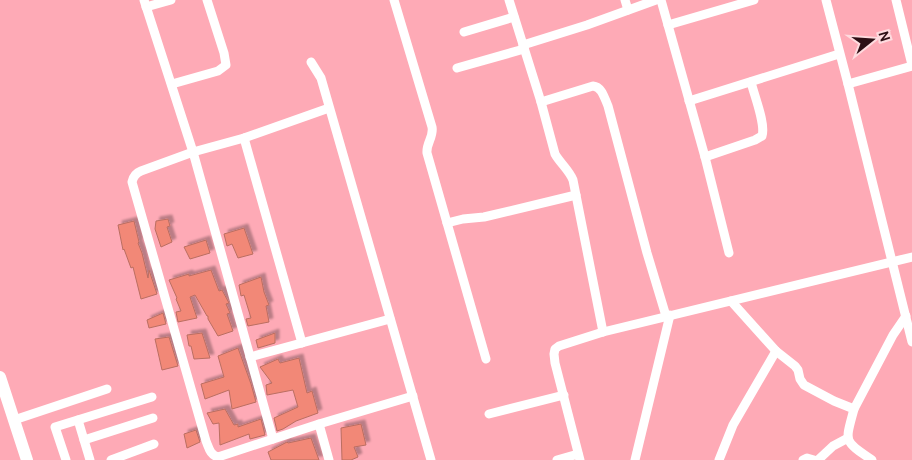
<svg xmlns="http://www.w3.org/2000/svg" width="912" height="460" font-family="Cabin,sans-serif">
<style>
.building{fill:#f28877;stroke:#ba6e61;filter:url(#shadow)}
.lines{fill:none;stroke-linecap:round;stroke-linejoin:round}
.street{stroke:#fff;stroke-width:9}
.secondary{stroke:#fff;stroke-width:12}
</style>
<defs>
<filter id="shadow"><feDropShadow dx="4" dy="-4" stdDeviation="1" flood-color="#0004"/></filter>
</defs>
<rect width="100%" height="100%" fill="#feaab6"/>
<g class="building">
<path d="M168 219 170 226 167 227 172 242 161 247 155 229 156 221Z"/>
<path d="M134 221 139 242 138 243 142 253 148 278 149 270 157 294 141 299 133 267 131 268 124 249 123 250 118 225Z"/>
<path d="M244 228 253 254 238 258 232 244 227 246 224 234Z"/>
<path d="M206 240 210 253 190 259 184 247Z"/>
<path d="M211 270 219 291 222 290 229 303 226 304 230 313 227 314 233 331 218 336 208 319V316H207L195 295 190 297 197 318 178 322 176 312 181 311 176 299 177 298 169 280 189 274V276Z"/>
<path d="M261 277 264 292 269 305 266 306 269 322 248 326 246 319 251 318 244 295 241 296 239 285Z"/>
<path d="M163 313 166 324 149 328 147 320Z"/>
<path d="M202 333 210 358 194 359 191 346H189L187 335Z"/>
<path d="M275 333V343L258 348 256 340Z"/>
<path d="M169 337 178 366 162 370 155 339Z"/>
<path d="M238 348 251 384 256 402 232 409 229 390 205 399 201 384 224 377 218 356Z"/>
<path d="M299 358 307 393 312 391 318 413 296 421 283 429 277 431 274 418 298 407 293 390 267 395 266 385 272 383 260 367 278 359 280 363Z"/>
<path d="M225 409 234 425 238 424V427L261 419 265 435 250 439 249 434 220 445 219 423 213 424 207 413Z"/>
<path d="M361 424 366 445 354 447 358 457 351 460H342L341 428Z"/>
<path d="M196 430 200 442 187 448 184 434Z"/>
<path d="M311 438 319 460H271L268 452 287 442 288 443Z"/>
</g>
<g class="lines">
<g class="street">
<path d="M144 0 193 152 273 439"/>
<path d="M394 0 432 127C434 137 426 143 427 153L486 359"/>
<path d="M509 0 541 102 593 86C602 87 604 97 608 106L647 253 666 316"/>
<path d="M625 0 628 10"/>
<path d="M661 0 705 157 729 253"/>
<path d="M826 0 848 84 912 342"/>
<path d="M896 0 912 65"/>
<path d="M146 7 171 0"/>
<path d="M668 25 754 0"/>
<path d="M464 32 514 17"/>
<path d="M523 45 587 25 656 0"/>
<path d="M311 62 321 78 431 460"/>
<path d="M457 68 524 49"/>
<path d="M172 84 218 71 226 65 224 53 207 0"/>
<path d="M848 84 912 66"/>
<path d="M689 101 839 54"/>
<path d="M541 102 555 154C560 163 569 170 573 180L603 332"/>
<path d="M244 138 302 343"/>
<path d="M705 157 755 140 762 136C766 124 754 95 751 82"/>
<path d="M447 223 463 219 484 217 576 195"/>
<path d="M731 301 776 351 795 366 798 370 800 379 804 385 834 401 854 409C845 443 843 440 872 460"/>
<path d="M250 357 390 319"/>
<path d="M854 409 893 335 906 316"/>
<path d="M489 414 564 395"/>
<path d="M14 420 107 389"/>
<path d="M78 420 90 460"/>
<path d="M319 424 413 396"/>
<path d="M84 440 153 418"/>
<path d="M66 460 55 427 152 397"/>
<path d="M111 460 154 444"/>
<path d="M329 460 319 424 218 457C210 455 209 448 206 441L132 182C133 177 136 173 141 171L193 152 244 138 329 108"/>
<path d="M557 460 578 454"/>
<path d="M580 460 555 363 554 354 555 349 559 346 603 332 912 257"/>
<path d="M635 460 670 315"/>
<path d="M719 460 733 425 776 351"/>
<path d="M803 460 807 458 814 460"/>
<path d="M818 460 833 446 848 438"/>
</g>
<path class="secondary" d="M0 377 27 460"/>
</g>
<g transform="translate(872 40) rotate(73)" stroke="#fedbdf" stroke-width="4" paint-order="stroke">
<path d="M0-4L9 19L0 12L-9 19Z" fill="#2d0f15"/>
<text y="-8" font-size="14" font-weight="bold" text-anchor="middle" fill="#2d0f15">N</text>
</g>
</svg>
